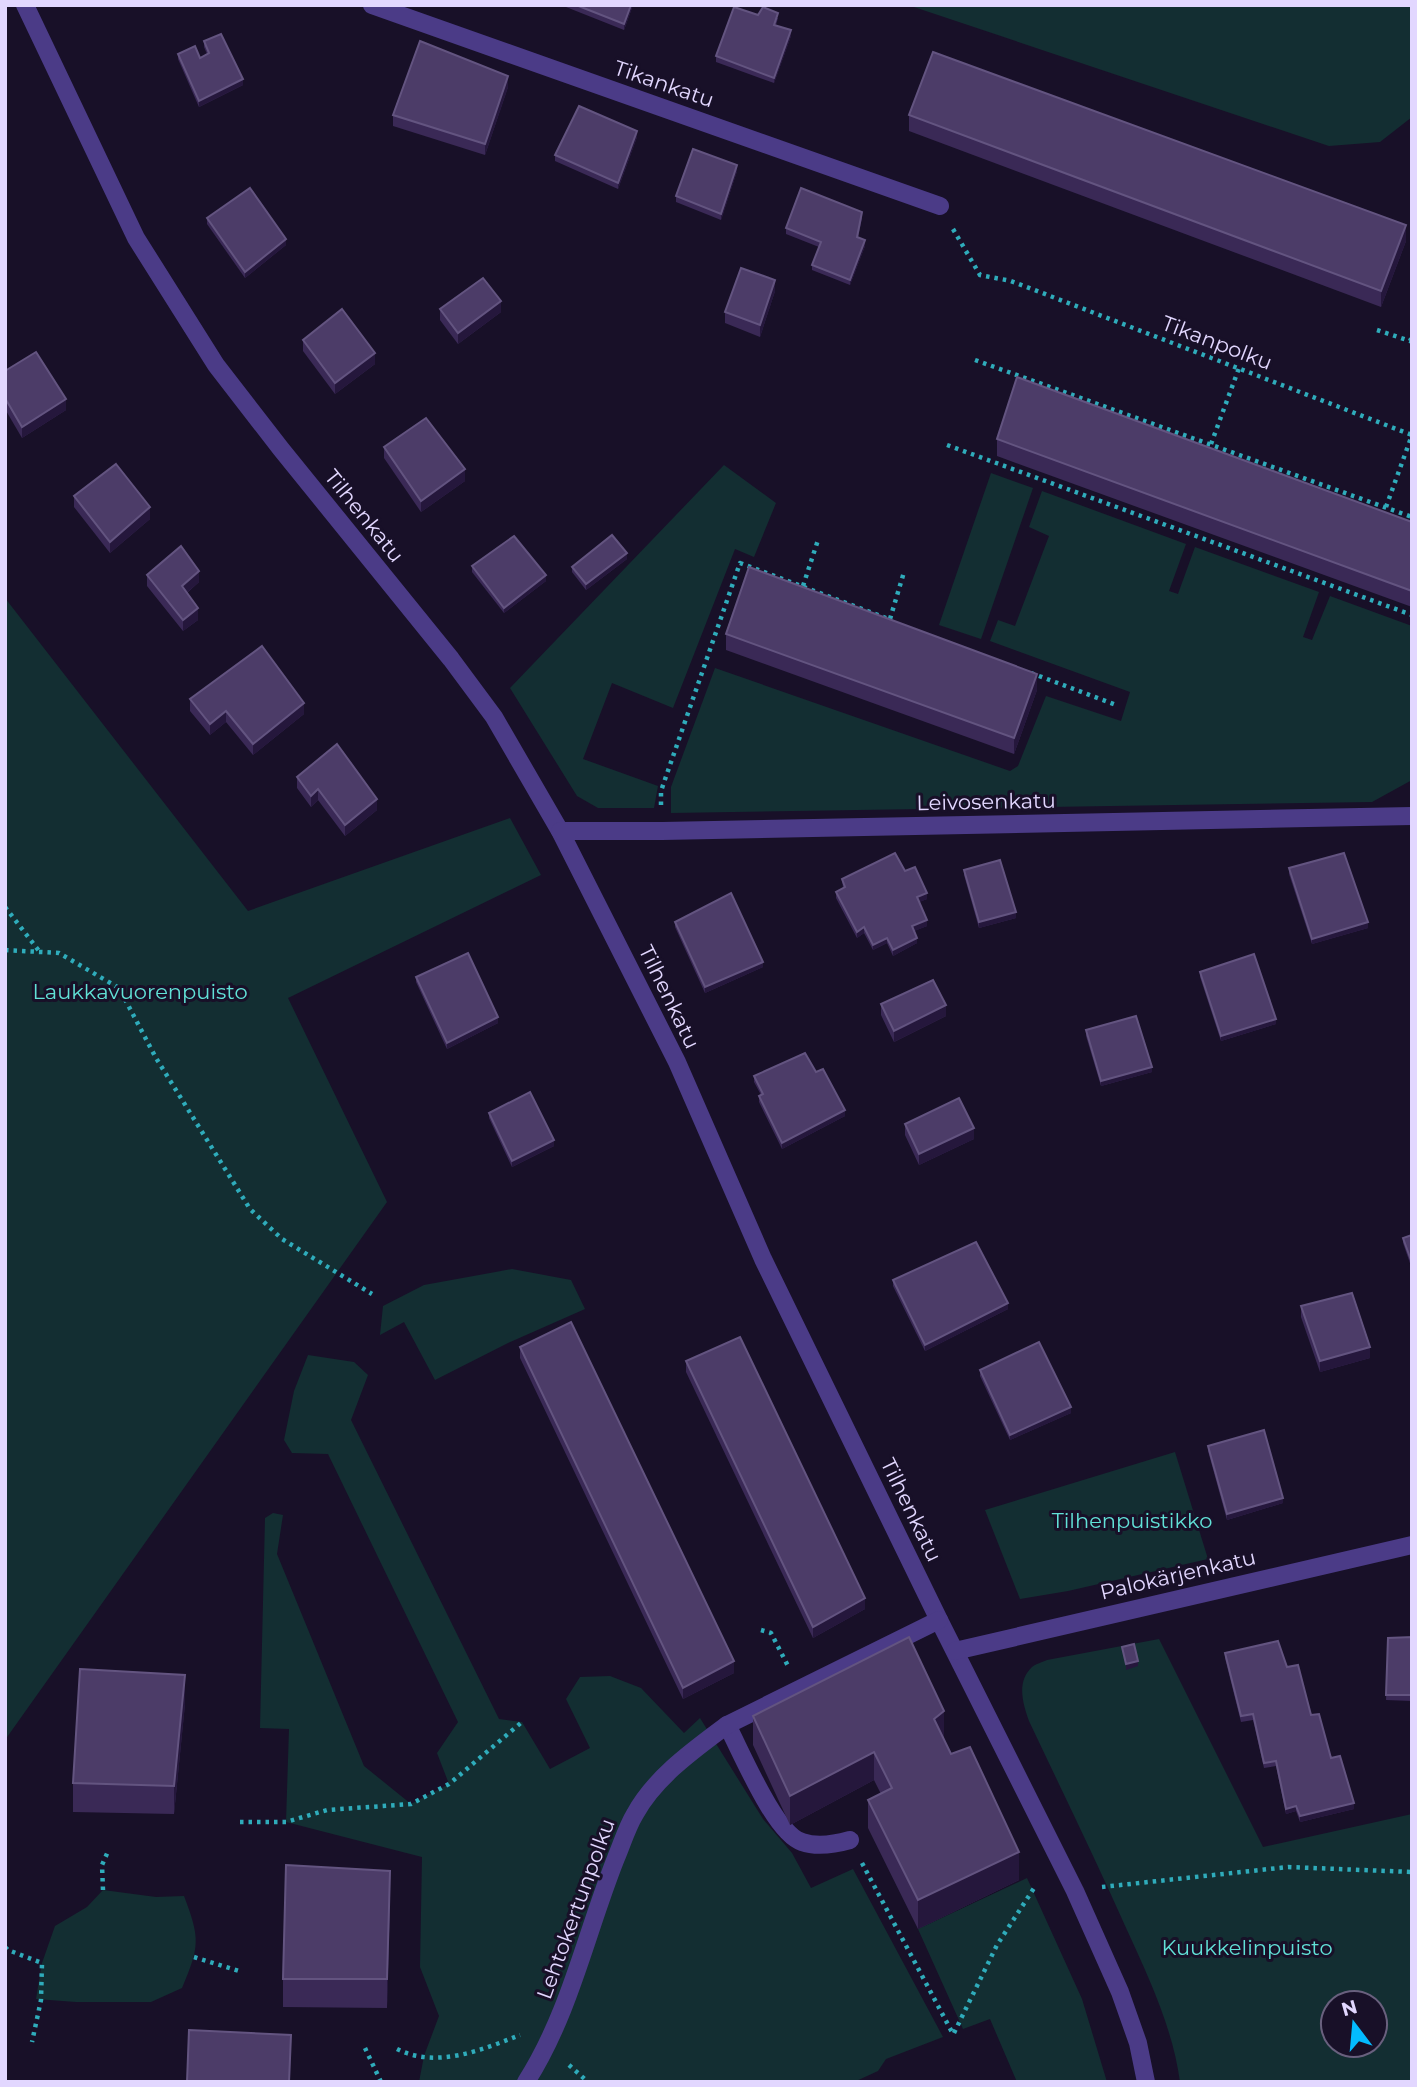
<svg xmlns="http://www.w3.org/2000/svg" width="1417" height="2087" font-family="Montserrat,sans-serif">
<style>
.green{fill:#132e32;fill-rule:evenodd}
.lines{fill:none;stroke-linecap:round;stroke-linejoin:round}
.path{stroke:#2facbb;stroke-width:4.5;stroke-dasharray:3.5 5;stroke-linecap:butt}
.minor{stroke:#4b3b87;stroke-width:18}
.wall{fill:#3a2956}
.shaded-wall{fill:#25173c}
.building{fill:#4c3c68;stroke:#635480;stroke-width:2}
.labels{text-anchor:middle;stroke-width:6;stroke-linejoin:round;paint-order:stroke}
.street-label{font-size:21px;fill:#e2d7ff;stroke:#181028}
.park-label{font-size:21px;fill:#61e1d7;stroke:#181028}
</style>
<rect width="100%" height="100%" fill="#181028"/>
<g class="green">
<path d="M908 5H1412V117L1380 142 1329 146Z"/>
<path d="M724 465 776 503 754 557 735 549 673 708 612 683 583 759 658 786 654 808H598L577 796 510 688Z"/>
<path d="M991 473 1033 488 981 639 939 625Z"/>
<path d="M1042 491 1186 544 1169 591 1178 594 1195 547 1319 592 1303 637 1312 640 1330 596 1412 626V780L1372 802 671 813V787L715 668 1010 771 1018 766 1046 696 1121 721 1130 692 990 641 998 620 1015 626 1049 536 1029 527Z"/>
<path d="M5 598 248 911 510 818 541 875 288 998 387 1202 5 1740Z"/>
<path d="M512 1269 571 1280 585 1309 508 1343 435 1380 404 1322 380 1335 383 1306 424 1285Z"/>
<path d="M308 1355 354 1362 368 1375 351 1420 499 1719 522 1722 550 1769 590 1748 566 1699 580 1677 610 1676 641 1688 684 1733 700 1718 763 1819 792 1853 811 1888 853 1869 943 2037 886 2059 878 2071 854 2082H419L424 2056 439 2016 420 1967 422 1857 286 1822 289 1729 260 1728 265 1518 273 1513 283 1515 277 1554 364 1766 411 1804 449 1784 437 1753 458 1722 328 1454 292 1453 284 1440 294 1391Z"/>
<path d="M1175 1452 1208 1559 1068 1591 1020 1599 985 1510Z"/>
<path d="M1159 1639 1263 1847 1412 1814V2082H1180C1173 2029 1149 1978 1127 1930 1096 1860 1062 1791 1029 1721 1023 1704 1016 1682 1032 1667 1035 1664 1043 1662 1047 1660ZM1333 2003H1375V2045H1333Z"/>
<path d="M1027 1878 1082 1999 1107 2082H1017L990 2019 963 2029 918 1929Z"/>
<path d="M103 1890 156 1897 184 1896C200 1938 200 1946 182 1988L151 2002H76L36 1999 42 1963 55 1926 87 1907Z"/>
</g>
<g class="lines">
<g class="path">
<path d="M953 229 980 275 1011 281 1412 435"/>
<path d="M1377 330 1410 341 1412 337"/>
<path d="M975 360 1412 517"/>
<path d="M1211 444 1239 368"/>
<path d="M947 445 1412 615"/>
<path d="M1386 507 1412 435"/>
<path d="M803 586 818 540"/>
<path d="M890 619 904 572"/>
<path d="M1031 673 1116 705"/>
<path d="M661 805V791L740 563 886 618"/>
<path d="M5 907 39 951"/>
<path d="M5 950 59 953 119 988 156 1058 250 1209 282 1239 372 1294"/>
<path d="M761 1630 771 1633 788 1666"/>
<path d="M240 1822H286L327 1810 411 1804 449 1784 522 1722"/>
<path d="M862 1863 953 2034"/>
<path d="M1102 1887 1288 1867 1412 1872"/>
<path d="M103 1890 102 1865 109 1849"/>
<path d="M5 1947 8 1950 42 1963 41 2000 32 2042"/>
<path d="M194 1957 239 1971"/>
<path d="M954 2033 997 1945 1036 1885"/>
<path d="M365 2048 381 2082"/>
<path d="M397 2049C436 2069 482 2050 520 2035"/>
<path d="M569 2065 588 2082"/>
</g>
<g class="minor">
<path d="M25 5 136 238 216 365 281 449 451 659 494 717 560 831 677 1062 763 1259 939 1620 1075 1891 1120 1992 1138 2043 1146 2082"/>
<path d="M372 5 940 206"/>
<path d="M560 831H662L1412 816"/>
<path d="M955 1651 1412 1545"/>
<path d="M727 1725C741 1751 775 1834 802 1842 816 1847 836 1844 850 1840"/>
<path d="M526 2082C570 2013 586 1933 616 1858 622 1844 627 1827 635 1814 655 1777 695 1749 727 1725L939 1620"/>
</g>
</g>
<g class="wall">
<path d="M566 5H633L624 30 566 7Z"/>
<path d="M758 15 778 18 776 25 791 36 774 83 716 62V56Z"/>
<path d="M204 41 243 85 199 107 178 59V54L200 58 207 54 204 47Z"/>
<path d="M508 87 485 155 393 126V115Z"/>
<path d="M909 115 1406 241 1381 307 909 131Z"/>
<path d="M637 137 618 189 555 161V155Z"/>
<path d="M737 171 721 220 676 202V196Z"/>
<path d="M1412 208V228H1410V211Z"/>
<path d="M207 218 286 245 245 278 207 224Z"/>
<path d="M862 218 858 238 865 246 850 285 812 270V265L819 247 786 234V228Z"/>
<path d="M775 291 760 337 725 323V312Z"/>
<path d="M440 309 501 312 458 344 440 320Z"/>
<path d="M303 340 375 364 335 394 303 351Z"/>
<path d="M5 371 66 410 22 438 5 409Z"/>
<path d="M997 439 1412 522V607L997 456Z"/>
<path d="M384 447 465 481 421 512 384 458Z"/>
<path d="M74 496 150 519 110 553 74 507Z"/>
<path d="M627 559 586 590 572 572V567Z"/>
<path d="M472 566 546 581 504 613 472 572Z"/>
<path d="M147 575 199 582 187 593 198 620 183 631 147 586Z"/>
<path d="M726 634 1037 690 1014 754 726 650Z"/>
<path d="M190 699 304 714 253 755 226 722 210 735 190 711Z"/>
<path d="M297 777 377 810 345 836 318 800 311 807 297 788Z"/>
<path d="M1289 868 1368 928 1312 944 1289 874Z"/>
<path d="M964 870 1016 918 979 928 964 875Z"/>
<path d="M905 871 927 899 919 902 927 926 914 931 917 943 893 956 887 943 873 950 864 933 857 938 836 898V892L843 888 842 879Z"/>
<path d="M675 922 763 967 705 993 675 927Z"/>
<path d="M1200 972 1276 1024 1221 1041 1200 977Z"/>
<path d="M416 977 498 1023 447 1049 416 982Z"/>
<path d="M881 1004 946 1016 894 1042 881 1015Z"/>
<path d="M1086 1030 1152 1072 1101 1086 1086 1036Z"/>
<path d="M816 1072 845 1116 782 1149 759 1102V1096L761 1095 754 1082V1076Z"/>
<path d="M489 1113 554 1146 512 1167 489 1118Z"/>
<path d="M905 1124 974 1139 919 1165 905 1135Z"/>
<path d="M1412 1235V1269L1403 1243V1238Z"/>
<path d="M893 1280 1008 1309 925 1351 893 1286Z"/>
<path d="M1301 1306 1370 1358 1320 1372 1301 1317Z"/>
<path d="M520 1347 734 1673 683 1699 520 1358Z"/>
<path d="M686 1361 865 1609 813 1638 686 1372Z"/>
<path d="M980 1370 1071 1413 1010 1440 980 1376Z"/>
<path d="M1208 1446 1283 1503 1227 1520 1208 1451Z"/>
<path d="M1412 1637V1701L1386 1700 1388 1638Z"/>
<path d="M1225 1653 1287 1667 1331 1758 1354 1809 1300 1822 1296 1811 1286 1814 1276 1766 1264 1768 1253 1720 1241 1722 1225 1658Z"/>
<path d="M185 1704 174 1814 73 1812V1783Z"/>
<path d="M753 1716 944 1739 1019 1880 918 1929 868 1828V1800L881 1794 874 1780 790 1825 753 1745Z"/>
<path d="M390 1900 387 2008 283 2007V1979Z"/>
</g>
<g class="shaded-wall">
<path d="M631 5H633L624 30V24Z"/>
<path d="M791 30V36L774 83V78Z"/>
<path d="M508 76V87L485 155V144Z"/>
<path d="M243 79V85L199 107V101Z"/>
<path d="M637 131V137L618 189V183Z"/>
<path d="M737 165V171L721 220V214Z"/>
<path d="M1406 225V241L1381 307V291Z"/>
<path d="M286 239V245L245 278V272Z"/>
<path d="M865 240V246L850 285V280Z"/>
<path d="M775 280V291L760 337V325Z"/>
<path d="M501 301V312L458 344V333Z"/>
<path d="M375 353V364L335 394V383Z"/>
<path d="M66 399V410L22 438V427Z"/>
<path d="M465 469V481L421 512V501Z"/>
<path d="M150 507V519L110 553V542Z"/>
<path d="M627 553V559L586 590V584Z"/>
<path d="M199 571V582L182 597V586Z"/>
<path d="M546 575V581L504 613V608Z"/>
<path d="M198 608V620L183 631V620Z"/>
<path d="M1037 674V690L1014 754V738Z"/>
<path d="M304 703V714L253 755V744Z"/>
<path d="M226 711V722L210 735V724Z"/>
<path d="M318 789V800L311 807V796Z"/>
<path d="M377 799V810L345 836V825Z"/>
<path d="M927 893V899L917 903V897Z"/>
<path d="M1016 912V918L979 928V922Z"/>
<path d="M927 920V926L912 932V926Z"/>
<path d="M1368 922V928L1312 944V939Z"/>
<path d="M864 927V933L857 938V932Z"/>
<path d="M887 938V943L873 950V945Z"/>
<path d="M917 938V943L893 956V950Z"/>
<path d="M763 962V967L705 993V987Z"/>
<path d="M946 1005V1016L894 1042V1031Z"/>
<path d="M498 1017V1023L447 1049V1043Z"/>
<path d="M1276 1019V1024L1221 1041V1036Z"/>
<path d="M1152 1067V1072L1101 1086V1081Z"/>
<path d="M845 1110V1116L782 1149V1143Z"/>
<path d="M974 1128V1139L919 1165V1154Z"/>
<path d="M554 1140V1146L512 1167V1161Z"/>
<path d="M1008 1303V1309L925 1351V1345Z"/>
<path d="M1370 1347V1358L1320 1372V1361Z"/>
<path d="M1071 1407V1413L1010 1440V1435Z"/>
<path d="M1283 1498V1503L1227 1520V1514Z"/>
<path d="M865 1598V1609L813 1638V1627Z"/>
<path d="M734 1661V1673L683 1699V1688Z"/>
<path d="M1138 1661V1666L1126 1670V1664Z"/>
<path d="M185 1675V1704L174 1814V1786Z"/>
<path d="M944 1711V1740L934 1719Z"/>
<path d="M874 1752V1780L790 1825V1796Z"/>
<path d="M1354 1803V1809L1300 1822V1816Z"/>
<path d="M1296 1806V1811L1286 1814V1809Z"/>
<path d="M1019 1852V1880L918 1929V1900Z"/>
<path d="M390 1871V1900L387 2008V1979Z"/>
<path d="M291 2035 290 2082H289Z"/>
</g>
<g class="building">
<path d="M576 5H631L624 24Z"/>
<path d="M734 7 758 15 763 7 778 13 774 25 791 30 774 78 716 56Z"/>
<path d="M221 34 243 79 199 101 178 54 195 46 200 58 209 53 204 41Z"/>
<path d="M420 41 508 76 485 144 393 115Z"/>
<path d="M933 52 1406 225 1381 291 909 115Z"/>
<path d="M579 106 637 131 618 183 555 155Z"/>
<path d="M693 149 737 165 721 214 676 196Z"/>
<path d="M250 188 286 239 245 272 207 218Z"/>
<path d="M801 188 862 212 857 237 865 240 850 280 812 265 821 242 786 228Z"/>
<path d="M741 268 775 280 760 325 725 312Z"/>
<path d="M483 278 501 301 458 333 440 309Z"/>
<path d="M342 309 375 353 335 383 303 340Z"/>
<path d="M36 352 66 399 22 427 5 398V371Z"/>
<path d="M1017 377 1412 522V591L997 439Z"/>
<path d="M426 418 465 469 421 501 384 447Z"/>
<path d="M116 464 150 507 110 542 74 496Z"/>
<path d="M612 535 627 553 586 584 572 567Z"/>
<path d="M514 536 546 575 504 608 472 566Z"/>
<path d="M181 546 199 571 182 586 198 608 183 620 147 575Z"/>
<path d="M749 567 1037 674 1014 738 726 634Z"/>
<path d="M262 646 304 703 253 744 226 711 210 724 190 699Z"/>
<path d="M337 744 377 799 345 825 318 789 311 796 297 777Z"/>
<path d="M895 853 905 871 915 867 927 893 917 897 927 920 912 926 917 938 893 950 887 938 873 945 864 927 857 932 836 892 845 887 842 879Z"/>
<path d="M1344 853 1368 922 1312 939 1289 868Z"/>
<path d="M1000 860 1016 912 979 922 964 870Z"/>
<path d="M731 893 763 962 705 987 675 922Z"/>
<path d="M468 953 498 1017 447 1043 416 977Z"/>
<path d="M1254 954 1276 1019 1221 1036 1200 972Z"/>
<path d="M933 980 946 1005 894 1031 881 1004Z"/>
<path d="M1136 1016 1152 1067 1101 1081 1086 1030Z"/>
<path d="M805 1053 816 1072 823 1069 845 1110 782 1143 759 1096 763 1094 754 1076Z"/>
<path d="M530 1092 554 1140 512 1161 489 1113Z"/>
<path d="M959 1098 974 1128 919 1154 905 1124Z"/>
<path d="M1412 1235V1263L1403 1238Z"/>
<path d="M976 1242 1008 1303 925 1345 893 1280Z"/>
<path d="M1352 1293 1370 1347 1320 1361 1301 1306Z"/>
<path d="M571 1322 734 1661 683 1688 520 1347Z"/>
<path d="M740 1337 865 1598 813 1627 686 1361Z"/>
<path d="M1039 1342 1071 1407 1010 1435 980 1370Z"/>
<path d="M1264 1430 1283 1498 1227 1514 1208 1446Z"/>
<path d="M909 1637 944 1711 934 1719 951 1754 970 1747 1019 1852 918 1900 868 1800 892 1788 874 1752 790 1796 753 1716Z"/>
<path d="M1412 1637V1695H1386L1388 1638Z"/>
<path d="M1278 1641 1287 1667 1298 1665 1311 1715 1319 1714 1331 1758 1340 1756 1354 1803 1300 1816 1296 1806 1286 1809 1276 1761 1264 1763 1253 1714 1241 1716 1225 1653Z"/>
<path d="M1134 1644 1138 1661 1126 1664 1122 1647Z"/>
<path d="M80 1669 185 1675 174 1786 73 1783Z"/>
<path d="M286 1865 390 1871 387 1979H283Z"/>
<path d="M189 2030 291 2035 289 2082H187Z"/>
</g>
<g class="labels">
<g class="street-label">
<text transform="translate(664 84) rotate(19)" y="7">Tikankatu</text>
<text transform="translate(1217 343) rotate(21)" y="7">Tikanpolku</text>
<text transform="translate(364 516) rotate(51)" y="7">Tilhenkatu</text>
<text transform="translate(986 802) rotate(-1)" y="7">Leivosenkatu</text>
<text transform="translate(669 997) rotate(64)" y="7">Tilhenkatu</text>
<text transform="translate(911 1510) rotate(64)" y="7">Tilhenkatu</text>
<text transform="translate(1178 1575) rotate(-13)" y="7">Palokärjenkatu</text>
<text transform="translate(576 1909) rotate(-70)" y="7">Lehtokertunpolku</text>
</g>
<g class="park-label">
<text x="140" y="999">Laukkavuorenpuisto</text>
<text x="1132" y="1528">Tilhenpuistikko</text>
<text x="1247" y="1955">Kuukkelinpuisto</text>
</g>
</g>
<rect width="1417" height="2087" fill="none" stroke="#e2d7ff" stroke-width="14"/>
<g transform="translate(1354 2024) rotate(344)"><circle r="33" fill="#181028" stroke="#69607e" stroke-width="2"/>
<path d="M0-5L12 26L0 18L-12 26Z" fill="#03bbff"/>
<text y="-10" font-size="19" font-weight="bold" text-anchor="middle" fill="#e2d7ff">N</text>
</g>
</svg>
